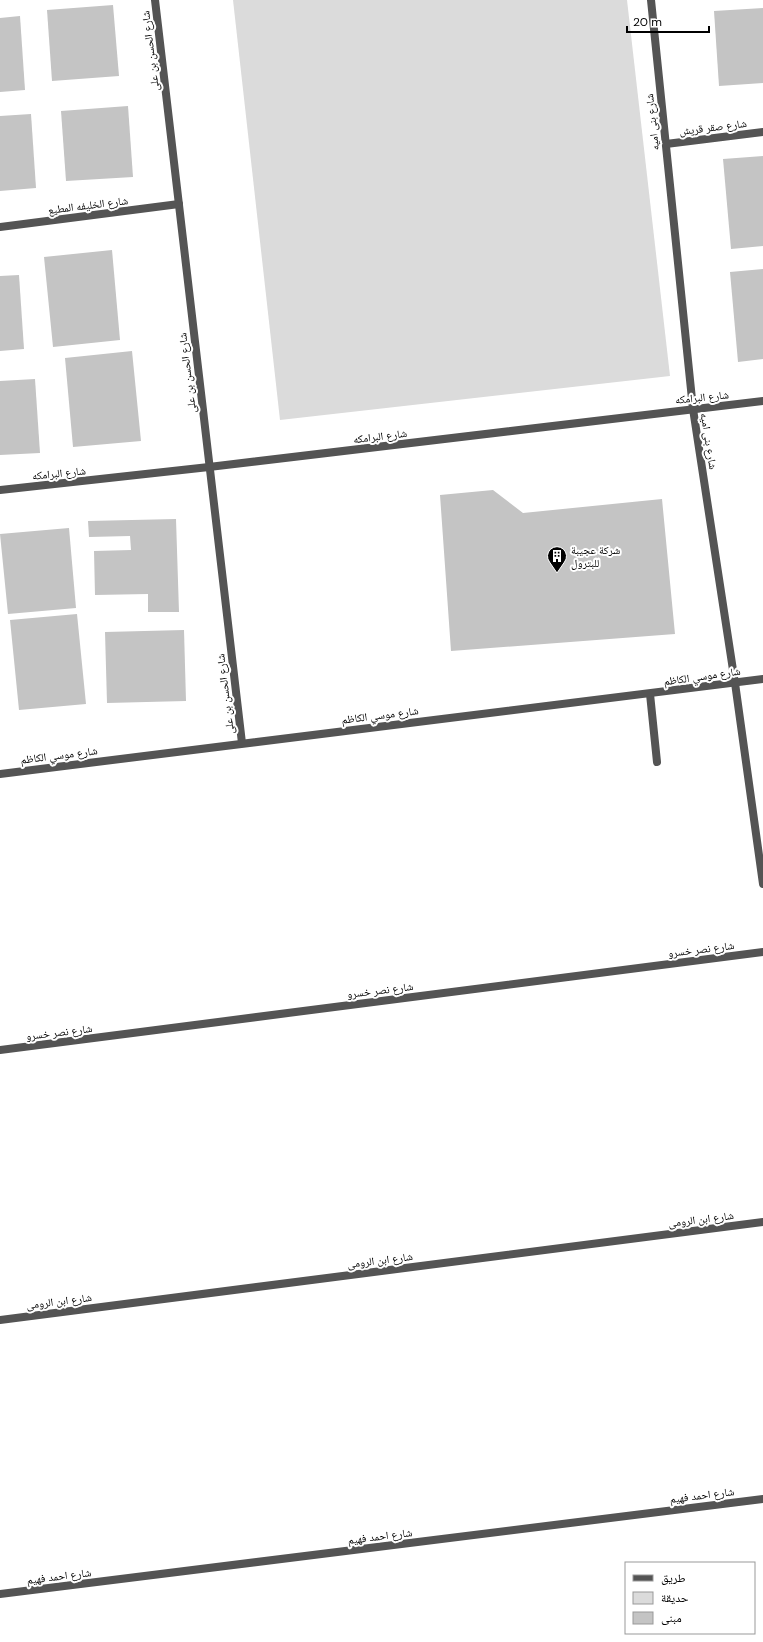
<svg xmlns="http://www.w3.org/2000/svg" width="763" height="1642" font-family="'DM Sans','Noto Naskh Arabic',sans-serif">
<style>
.green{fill:#dbdbdb}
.building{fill:#c4c4c4}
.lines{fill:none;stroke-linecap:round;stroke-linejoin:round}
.lane{stroke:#545454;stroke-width:8}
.street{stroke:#545454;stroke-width:8}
.labels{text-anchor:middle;stroke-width:4;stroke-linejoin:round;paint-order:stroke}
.street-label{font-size:11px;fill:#000;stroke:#fff}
.poi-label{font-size:11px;fill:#000;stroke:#fff;text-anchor:start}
</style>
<rect width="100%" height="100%" fill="#fff"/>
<path class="green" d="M233 0H627L670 376 280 420Z"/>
<g class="building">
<path d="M113 5 119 76 52 81 47 10Z"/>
<path d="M763 8V83L719 86 714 11Z"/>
<path d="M20 16 25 90 0 92V18Z"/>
<path d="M128 106 133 177 66 181 61 111Z"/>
<path d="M31 114 36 188 0 191V116Z"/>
<path d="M763 156V246L731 249 723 159Z"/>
<path d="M112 250 120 340 53 347 44 257Z"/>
<path d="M763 269V359L738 362 730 272Z"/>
<path d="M19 275 24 349 0 351V276Z"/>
<path d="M132 351 141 441 73 447 65 358Z"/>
<path d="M35 379 40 453 0 455V381Z"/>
<path d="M493 490 523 513 662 499 675 634 451 651 440 495Z"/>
<path d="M176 519 179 612H148V594L95 595 94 551 131 550 130 536 89 537 88 521Z"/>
<path d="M69 528 76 608 8 614 0 534Z"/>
<path d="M77 614 86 704 19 710 10 620Z"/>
<path d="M184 630 186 701 107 703 105 632Z"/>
</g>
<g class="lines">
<path class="lane" d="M650 694 657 762"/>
<g class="street">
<path d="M155 0 242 743"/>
<path d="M651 0 693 409 735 683 763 884"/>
<path d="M666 144 763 132"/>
<path d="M0 227 179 204"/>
<path d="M0 490 209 467 763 401"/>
<path d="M0 774 763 679"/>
<path d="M0 1050 763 952"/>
<path d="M0 1320 763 1222"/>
<path d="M0 1594 763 1499"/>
</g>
</g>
<defs>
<g id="building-pin" transform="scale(1)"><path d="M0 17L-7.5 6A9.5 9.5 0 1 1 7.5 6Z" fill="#000" stroke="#fff"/><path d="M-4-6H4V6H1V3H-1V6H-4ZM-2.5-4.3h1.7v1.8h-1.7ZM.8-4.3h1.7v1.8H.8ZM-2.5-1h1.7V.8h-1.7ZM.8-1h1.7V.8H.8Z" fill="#fff"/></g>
</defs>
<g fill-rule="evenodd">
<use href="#building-pin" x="557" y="556"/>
</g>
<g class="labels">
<g class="street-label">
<text transform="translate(150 51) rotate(-97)" y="4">شارع الحسن بن على</text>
<text transform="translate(652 122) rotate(-96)" y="4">شارع بنى اميه</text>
<text transform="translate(713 127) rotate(-7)" y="4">شارع صقر قريش</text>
<text transform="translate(88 205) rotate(-7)" y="4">شارع الخليفه المطيع</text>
<text transform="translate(187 373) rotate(-97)" y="4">شارع الحسن بن على</text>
<text transform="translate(702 397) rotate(-6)" y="4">شارع البرامكه</text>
<text transform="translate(380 436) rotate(-7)" y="4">شارع البرامكه</text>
<text transform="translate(709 441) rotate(81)" y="4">شارع بنى اميه</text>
<text transform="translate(59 473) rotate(-6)" y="4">شارع البرامكه</text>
<text transform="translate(702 676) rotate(-8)" y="4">شارع موسي الكاظم</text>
<text transform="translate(225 694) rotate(-97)" y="4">شارع الحسن بن على</text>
<text transform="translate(380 715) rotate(-7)" y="4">شارع موسي الكاظم</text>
<text transform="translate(59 755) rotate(-7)" y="4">شارع موسي الكاظم</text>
<text transform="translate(701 949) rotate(-7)" y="4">شارع نصر خسرو</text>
<text transform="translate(380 990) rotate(-7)" y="4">شارع نصر خسرو</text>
<text transform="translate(59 1032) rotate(-7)" y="4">شارع نصر خسرو</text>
<text transform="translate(701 1219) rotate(-7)" y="4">شارع ابن الرومى</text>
<text transform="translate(380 1260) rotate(-7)" y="4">شارع ابن الرومى</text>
<text transform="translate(59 1301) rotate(-7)" y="4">شارع ابن الرومى</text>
<text transform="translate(702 1495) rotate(-7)" y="4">شارع احمد فهيم</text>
<text transform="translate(380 1536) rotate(-7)" y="4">شارع احمد فهيم</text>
<text transform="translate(59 1576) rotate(-7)" y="4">شارع احمد فهيم</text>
</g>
<g class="poi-label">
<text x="571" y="554">شركة عجيبة<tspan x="571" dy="13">للبترول</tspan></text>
</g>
</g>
<rect x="625" y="1562" width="130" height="72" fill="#ffffff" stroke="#999999"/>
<rect x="633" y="1575" width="20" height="6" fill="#545454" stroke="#999999"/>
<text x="661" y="1582" font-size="12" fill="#000000">طريق</text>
<rect x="633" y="1592" width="20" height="12" fill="#dbdbdb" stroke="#999999"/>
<text x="661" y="1602" font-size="12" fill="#000000">حديقة</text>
<rect x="633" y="1612" width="20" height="12" fill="#c4c4c4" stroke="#999999"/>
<text x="661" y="1622" font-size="12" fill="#000000">مبنى</text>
<path d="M627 26v6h82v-6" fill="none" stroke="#000000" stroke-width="2"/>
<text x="633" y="26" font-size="12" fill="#000000" stroke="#ffffff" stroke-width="3" paint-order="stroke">20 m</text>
</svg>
